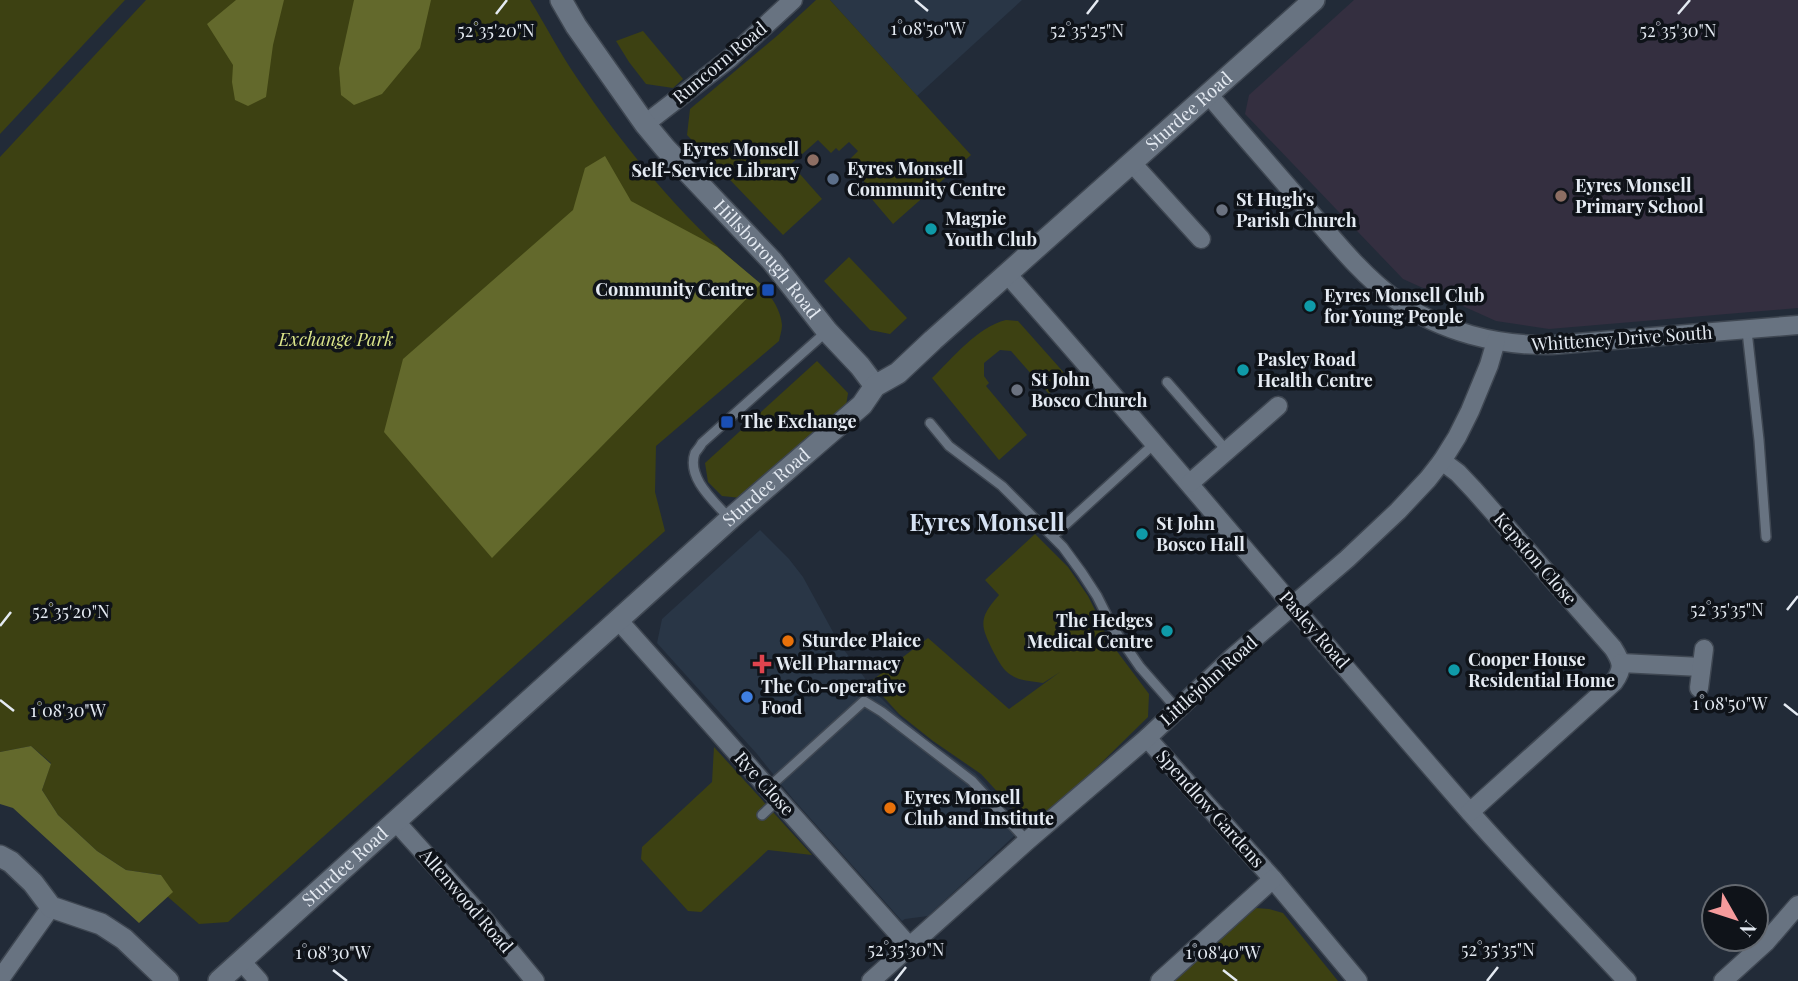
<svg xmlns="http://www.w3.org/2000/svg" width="1798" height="981" font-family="'Playfair Display',serif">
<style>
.built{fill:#293646}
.education{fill:#342f40}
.green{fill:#3d4112}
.forest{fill:#63692c}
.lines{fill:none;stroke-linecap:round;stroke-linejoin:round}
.service-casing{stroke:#3f4752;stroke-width:12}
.minor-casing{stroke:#3f4752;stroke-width:21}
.tertiary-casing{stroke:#3f4752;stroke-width:24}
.secondary-casing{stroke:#3f4752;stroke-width:24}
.service{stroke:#687381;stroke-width:9}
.minor{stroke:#687381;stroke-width:18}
.tertiary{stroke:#687381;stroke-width:21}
.secondary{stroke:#687381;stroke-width:21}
.ticks{fill:none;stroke:#e4eaf2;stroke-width:2.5}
.education-dot{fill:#8d6e63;stroke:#0f1319;stroke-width:2.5}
.service-dot{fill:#5c6f8a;stroke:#0f1319;stroke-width:2.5}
.worship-dot{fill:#6b7280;stroke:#0f1319;stroke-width:2.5}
.culture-dot{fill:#0f9aa8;stroke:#0f1319;stroke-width:2.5}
.transit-dot{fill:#1a4fb4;stroke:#0f1319;stroke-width:2.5}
.food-dot{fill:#e8710a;stroke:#0f1319;stroke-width:2.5}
.health-dot{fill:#e0444e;stroke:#0f1319;stroke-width:2.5}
.shop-dot{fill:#3f7fe0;stroke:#0f1319;stroke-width:2.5}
.labels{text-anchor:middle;stroke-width:7;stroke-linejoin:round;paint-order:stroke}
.street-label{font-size:18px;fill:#e4eaf2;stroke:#0f1319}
.poi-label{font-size:18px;font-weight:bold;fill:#e4eaf2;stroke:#0f1319;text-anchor:start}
.park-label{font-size:18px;font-style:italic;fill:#dce68b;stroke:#0f1319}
.district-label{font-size:24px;font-weight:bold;fill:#d6e2f3;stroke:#0f1319}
.ticks-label{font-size:18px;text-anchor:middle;fill:#e4eaf2;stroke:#0f1319;stroke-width:7;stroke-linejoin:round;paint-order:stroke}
</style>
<rect width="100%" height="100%" fill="#222b38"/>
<g class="built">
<path d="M830 0H1022L917 96Z"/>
<path d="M760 530 789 559 803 577 839 643 875 692 898 715 928 740 975 773 985 783 1014 821 1016 831 1014 836 928 916 905 919 902 921 793 799 757 754 657 643 662 619Z"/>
</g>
<path class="education" d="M1354 0H1798V308L1549 329 1496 321 1403 279 1245 114 1249 95Z"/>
<g class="green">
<path d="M0 0H125L0 134Z"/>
<path d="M146 0H530C546 26 560 53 577 78 624 147 679 215 744 270 760 283 780 302 782 325 782 330 780 336 779 341L656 446 655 492 665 531 228 922 199 924 168 897 161 875 126 870 97 851 58 815 42 790 51 763 31 746 0 752V157Z"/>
<path d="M816 0H830L971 155 893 224 870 197 874 193 847 162 858 151 849 142 839 151 836 148 831 153 818 140 791 164 822 199 783 235 687 135 690 109 778 35Z"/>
<path d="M643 31 683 79 673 88 646 84 629 62 616 41Z"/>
<path d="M849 257 907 318 890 334 870 330 824 281Z"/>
<path d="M1006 320 1018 321 1066 375 1049 394 1011 351 1000 350 984 363V376L989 383 986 386 1027 435 999 460 932 378C953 358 977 327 1006 320Z"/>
<path d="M817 361 848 393 846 406 741 498 722 496 708 482 705 463Z"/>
<path d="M1035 534 1068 567 1088 596 1100 620 1107 638 1149 694 1148 717 1043 820 1016 812 981 774 933 741 899 714 870 682 928 638 1009 709 1060 672 1043 683C1032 681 1020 681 1011 675 1003 670 999 662 994 653 980 625 978 619 999 595L985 580Z"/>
<path d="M714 747 812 855 768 850 701 912 688 911 641 859 642 847 712 782Z"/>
<path d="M1256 908 1269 909 1283 913 1338 981H1174Z"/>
</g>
<g class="forest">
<path d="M236 0H284L273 45 266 97 248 106 235 100 232 82 233 65 207 24Z"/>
<path d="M354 0H431L420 48 382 94 354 105 341 95 339 68Z"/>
<path d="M605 156 631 201 717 247 761 284 492 558 384 432 403 359 573 210 585 168Z"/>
<path d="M31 746 51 764 42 790 58 815 97 851 126 870 161 875 173 892 139 923 13 808 0 804V752Z"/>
</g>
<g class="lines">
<g class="service-casing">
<g id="service">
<path d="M1747 331 1759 440 1766 537"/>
<path d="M1167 382 1227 451"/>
<path d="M930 423 949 446 1002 486 1063 547 1082 573 1097 596 1113 628 1140 667 1177 709"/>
<path d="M729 518C715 502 686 478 695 453 697 450 700 447 702 443L826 332"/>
<path d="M1053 536 1155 443"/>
<path d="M768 788 864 701 882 712 972 781 1027 841"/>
<path d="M762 815 778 800"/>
</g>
</g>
<g class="minor-casing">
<g id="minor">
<path d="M1209 95C1240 132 1272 168 1303 204 1332 237 1360 274 1396 300 1442 332 1497 346 1552 345L1798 325"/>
<path d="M645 124 729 59 793 0"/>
<path d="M1132 163 1201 239"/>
<path d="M1007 274C1164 450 1313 633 1469 811 1520 869 1574 924 1627 981"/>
<path d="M1442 461 1458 473 1474 490 1613 648C1622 662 1624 668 1614 682L1470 812"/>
<path d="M1190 483 1278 406"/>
<path d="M619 621 910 947"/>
<path d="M1621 663 1701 667"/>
<path d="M1699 688 1704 649"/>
<path d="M1147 738 1273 879 1358 981"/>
<path d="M396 822 482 917 535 981"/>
<path d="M241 961 259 981"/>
<path d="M0 979 51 907"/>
<path d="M871 981 1027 841 1147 738 1233 657 1347 559 1398 511 1428 479 1442 461 1457 437 1470 411 1489 365 1496 341"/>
<path d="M1160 981 1273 879"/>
<path d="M1723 981 1766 942 1798 905"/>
</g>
</g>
<g class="tertiary-casing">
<g id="tertiary">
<path id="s1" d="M561 0 576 26 645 124 665 148 772 261 827 331 860 366 875 386"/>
<path id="s2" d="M219 981 730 519 862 405 875 386 898 373 933 340 1314 0"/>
</g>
</g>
<g class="secondary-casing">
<path id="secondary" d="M0 856 11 862 33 883 51 907 101 924 124 939 168 981"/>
</g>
<use href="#service" class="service"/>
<use href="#minor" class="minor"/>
<use href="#tertiary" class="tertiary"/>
<use href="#secondary" class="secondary"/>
</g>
<path class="ticks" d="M915 0 928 11M496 14 507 0M1087 14 1098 0M1678 14 1690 0M1787 610 1798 596M0 626 11 612M0 700 14 711M1784 704 1798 715M333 970 347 981M1223 970 1237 981M895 981 906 967M1487 981 1498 967"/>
<g class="education-dot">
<circle cx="813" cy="160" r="7"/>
<circle cx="1561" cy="196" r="7"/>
</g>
<circle class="service-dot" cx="833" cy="179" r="7"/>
<g class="worship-dot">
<circle cx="1222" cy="210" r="7"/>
<circle cx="1017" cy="390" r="7"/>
</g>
<g class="culture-dot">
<circle cx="931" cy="229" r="7"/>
<circle cx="1310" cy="306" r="7"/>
<circle cx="1243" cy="370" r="7"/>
<circle cx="1142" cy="534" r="7"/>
<circle cx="1167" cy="631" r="7"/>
<circle cx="1454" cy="670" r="7"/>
</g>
<g class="transit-dot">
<rect x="761" y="283" width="14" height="14" rx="3.5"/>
<rect x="720" y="415" width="14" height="14" rx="3.5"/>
</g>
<g class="food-dot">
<circle cx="788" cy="641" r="7"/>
<circle cx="890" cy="808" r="7"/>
</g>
<path class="health-dot" d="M758.5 653.5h7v7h7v7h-7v7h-7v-7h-7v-7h7z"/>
<circle class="shop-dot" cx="747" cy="697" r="7"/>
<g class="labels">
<g class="street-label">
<text transform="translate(720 63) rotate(-40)" y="6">Runcorn Road</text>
<text dy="6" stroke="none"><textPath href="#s2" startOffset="1304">Sturdee Road</textPath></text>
<text dy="6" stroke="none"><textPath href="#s1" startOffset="332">Hillsborough Road</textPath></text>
<text transform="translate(1622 339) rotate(-4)" y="6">Whitteney Drive South</text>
<text dy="6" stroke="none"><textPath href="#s2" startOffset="737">Sturdee Road</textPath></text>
<text transform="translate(1535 559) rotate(49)" y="6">Kepston Close</text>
<text transform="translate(1314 630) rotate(49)" y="6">Pasley Road</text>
<text transform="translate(1209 681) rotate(-42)" y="6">Littlejohn Road</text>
<text transform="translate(764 784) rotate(48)" y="6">Rye Close</text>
<text transform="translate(1210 809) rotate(48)" y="6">Spendlow Gardens</text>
<text dy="6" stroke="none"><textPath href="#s2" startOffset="170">Sturdee Road</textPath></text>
<text transform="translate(466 901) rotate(49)" y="6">Allenwood Road</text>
</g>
<g class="poi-label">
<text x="799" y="156" text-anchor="end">Eyres Monsell<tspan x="799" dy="21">Self-Service Library</tspan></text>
<text x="847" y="175">Eyres Monsell<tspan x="847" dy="21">Community Centre</tspan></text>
<text x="1575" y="192">Eyres Monsell<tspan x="1575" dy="21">Primary School</tspan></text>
<text x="1236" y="206">St Hugh's<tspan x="1236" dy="21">Parish Church</tspan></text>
<text x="945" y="225">Magpie<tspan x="945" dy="21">Youth Club</tspan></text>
<text x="754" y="296" text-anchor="end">Community Centre</text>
<text x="1324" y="302">Eyres Monsell Club<tspan x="1324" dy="21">for Young People</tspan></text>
<text x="1257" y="366">Pasley Road<tspan x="1257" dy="21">Health Centre</tspan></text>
<text x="1031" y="386">St John<tspan x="1031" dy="21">Bosco Church</tspan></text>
<text x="741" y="428">The Exchange</text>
<text x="1156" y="530">St John<tspan x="1156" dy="21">Bosco Hall</tspan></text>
<text x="1153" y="627" text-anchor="end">The Hedges<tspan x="1153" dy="21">Medical Centre</tspan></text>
<text x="802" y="647">Sturdee Plaice</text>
<text x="1468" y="666">Cooper House<tspan x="1468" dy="21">Residential Home</tspan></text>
<text x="776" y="670">Well Pharmacy</text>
<text x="761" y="693">The Co-operative<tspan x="761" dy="21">Food</tspan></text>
<text x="904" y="804">Eyres Monsell<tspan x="904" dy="21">Club and Institute</tspan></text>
</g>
<g class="park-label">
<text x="336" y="346">Exchange Park</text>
</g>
<g class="district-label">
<text x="987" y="531">Eyres Monsell</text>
</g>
</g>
<g class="ticks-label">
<text x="928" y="35">1°08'50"W</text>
<text x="1087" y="37">52°35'25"N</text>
<text x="496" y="37">52°35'20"N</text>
<text x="1678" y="37">52°35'30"N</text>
<text x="1727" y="616">52°35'35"N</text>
<text x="71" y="618">52°35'20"N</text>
<text x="1730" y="710">1°08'50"W</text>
<text x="68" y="717">1°08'30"W</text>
<text x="906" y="956">52°35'30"N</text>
<text x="1498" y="956">52°35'35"N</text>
<text x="333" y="959">1°08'30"W</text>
<text x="1223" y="959">1°08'40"W</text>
</g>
<g transform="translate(1735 918) rotate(129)"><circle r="33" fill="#0f1319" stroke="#646970" stroke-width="2"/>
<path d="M0-5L12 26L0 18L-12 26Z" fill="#f59b9c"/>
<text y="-10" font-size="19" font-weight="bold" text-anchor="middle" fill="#e4eaf2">N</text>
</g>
</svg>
